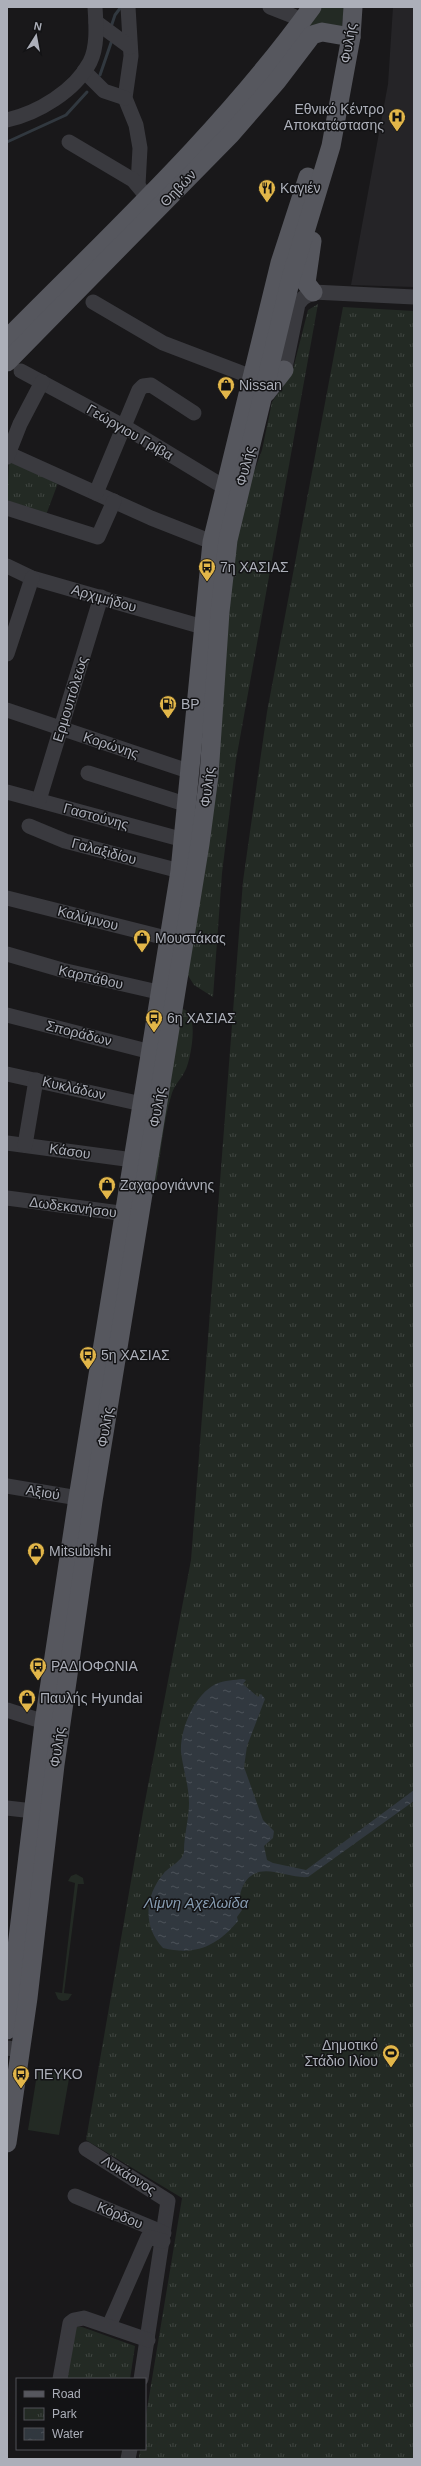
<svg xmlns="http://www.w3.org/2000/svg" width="421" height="2466" font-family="Arial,sans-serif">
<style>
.built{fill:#252427}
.grass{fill:#232a24}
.park{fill:url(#park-tufts)}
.water{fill:url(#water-ripples)}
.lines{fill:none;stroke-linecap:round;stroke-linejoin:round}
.stream{stroke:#31383f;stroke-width:3}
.minor{stroke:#3a3a3f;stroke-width:15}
.major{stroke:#56575e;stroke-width:19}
.labels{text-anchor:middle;stroke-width:3;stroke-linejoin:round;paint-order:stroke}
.street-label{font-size:14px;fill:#acafb9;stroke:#131315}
.poi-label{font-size:14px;fill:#acafb9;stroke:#131315;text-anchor:start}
.water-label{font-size:15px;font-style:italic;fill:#869bb0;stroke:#131315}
</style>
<defs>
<pattern id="park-tufts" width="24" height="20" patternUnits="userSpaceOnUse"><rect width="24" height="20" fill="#232a24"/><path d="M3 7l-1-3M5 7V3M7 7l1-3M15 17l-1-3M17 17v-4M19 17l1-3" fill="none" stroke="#404642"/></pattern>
<pattern id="water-ripples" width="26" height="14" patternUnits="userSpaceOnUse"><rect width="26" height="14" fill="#31383f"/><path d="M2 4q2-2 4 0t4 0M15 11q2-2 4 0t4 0" fill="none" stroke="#4c5259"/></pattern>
</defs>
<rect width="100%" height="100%" fill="#19181a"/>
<path class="built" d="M393 7H414V287L351 285 388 84Z"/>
<g class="grass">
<path d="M320 7H344L342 27 303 34Z"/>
<path d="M76 1874 83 1878 84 1884H78L64 1993 72 1994 68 2000 62 2001 58 1999 55 1992 62 1993 75 1883 68 1881 71 1876Z"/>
<path d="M38 2068 70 2073 59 2135 28 2130Z"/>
</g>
<g class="park">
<path d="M318 304 236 760 222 873 213 997 194 985 187 974 219 724 235 543 246 494 262 450 272 402 292 373 308 310Z"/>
<path d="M343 307 414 311V2459H139L140 2449H145V2421L182 2198 86 2140 143 1812 191 1560 243 881 267 712Z"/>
<path d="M9 461 58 483 46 515 7 502Z"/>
<path d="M182 1009C200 1011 191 1058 186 1069 182 1078 175 1084 172 1093 163 1121 161 1154 156 1183L151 1187Z"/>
<path d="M75 2327H82L135 2346 130 2379H65Z"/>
</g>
<path class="water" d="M243 1679 246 1680 243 1684 258 1697 261 1694 265 1699 247 1746 244 1767 263 1820 274 1831 273 1838 264 1846 267 1860 273 1863 306 1870 414 1790V1801L308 1877C286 1879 257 1858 243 1886 239 1894 239 1901 242 1910L237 1917 238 1921C217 1946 196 1956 163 1948 142 1926 145 1895 164 1873 169 1867 184 1860 184 1851 184 1835 189 1819 189 1803 189 1786 183 1769 181 1752 180 1728 195 1694 216 1684 224 1680 235 1680 243 1679Z"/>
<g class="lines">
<g class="stream">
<path d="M111 27 115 15 121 7"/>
<path d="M100 75 112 40"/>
<path d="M7 142 66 115 87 92"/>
</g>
<g class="minor">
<path d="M128 7 131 56 125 98 136 125 140 148 138 185"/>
<path d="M270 7 293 16 301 22"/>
<path d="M96 22 130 47"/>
<path d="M84 71 104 91 125 98"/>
<path d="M7 120C38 113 75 91 90 62 98 46 96 24 95 7"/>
<path d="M69 142 133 180 143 192"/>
<path d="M93 302 163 343 252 377"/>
<path d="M21 371 125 427 224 487 235 490"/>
<path d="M275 375 285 368 298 304 303 298 313 292 414 297"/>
<path d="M7 453 151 518 212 542"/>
<path d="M7 457 20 424 42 382"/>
<path d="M96 493 139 390 143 386 151 385 194 413"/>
<path d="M7 508 98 537 114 501"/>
<path d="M7 566 32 578 203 627"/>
<path d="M7 654 32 578"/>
<path d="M7 710 191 772"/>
<path d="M88 773 188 805"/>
<path d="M7 792 184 840"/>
<path d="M39 800 101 597"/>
<path d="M29 826 65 841 180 871"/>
<path d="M7 898 170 939"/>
<path d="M7 954 62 970 171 995"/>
<path d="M7 1015 151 1052"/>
<path d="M7 1074 142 1104"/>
<path d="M7 1143 133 1160"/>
<path d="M25 1145 36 1080"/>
<path d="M7 1198 135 1215"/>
<path d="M7 1486 78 1498"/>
<path d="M7 1710 54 1725"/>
<path d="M7 1808 33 1811"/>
<path d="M7 2048 21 2050"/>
<path d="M86 2149 168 2201 141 2379"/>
<path d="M75 2196 164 2233"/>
<path d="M109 2326 148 2237 163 2241"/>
<path d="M60 2379 70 2323 74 2320 84 2318 148 2340"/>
<path d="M128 2459 130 2449"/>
</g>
<g class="major">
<path d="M312 241 306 283 313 292"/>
<path d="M7 339C113 232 224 129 312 7"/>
<path d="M7 362 231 134 277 81 312 35 322 32 351 37"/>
<path d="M266 393 284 370"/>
<path d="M7 2030 44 1723 78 1498 180 871 212 542 280 263 308 177"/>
<path d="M7 2143 28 1998 55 1765 93 1501 200 844 209 776 220 612 228 540 291 278 331 146 351 37 353 7"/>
</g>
</g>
<defs>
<g id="hospital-pin" transform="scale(0.9)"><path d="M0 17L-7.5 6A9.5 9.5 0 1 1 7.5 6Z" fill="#e2b649" stroke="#131315"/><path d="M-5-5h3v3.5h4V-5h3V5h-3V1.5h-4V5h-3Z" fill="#111"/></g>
<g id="restaurant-pin" transform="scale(0.9)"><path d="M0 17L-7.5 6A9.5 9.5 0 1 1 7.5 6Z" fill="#e2b649" stroke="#131315"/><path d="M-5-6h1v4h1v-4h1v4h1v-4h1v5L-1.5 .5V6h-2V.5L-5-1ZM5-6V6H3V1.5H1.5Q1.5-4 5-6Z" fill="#111"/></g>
<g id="shop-pin" transform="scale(0.9)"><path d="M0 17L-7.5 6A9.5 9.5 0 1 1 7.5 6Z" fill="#e2b649" stroke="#131315"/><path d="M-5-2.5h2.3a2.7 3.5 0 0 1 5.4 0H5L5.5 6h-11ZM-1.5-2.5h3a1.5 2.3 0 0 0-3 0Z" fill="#111"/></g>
<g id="bus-pin" transform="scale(0.9)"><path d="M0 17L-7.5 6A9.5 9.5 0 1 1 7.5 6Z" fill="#e2b649" stroke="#131315"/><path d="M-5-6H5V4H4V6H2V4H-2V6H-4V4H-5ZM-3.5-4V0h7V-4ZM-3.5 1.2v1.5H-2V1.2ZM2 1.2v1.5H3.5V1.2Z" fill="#111"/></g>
<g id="fuel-pin" transform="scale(0.9)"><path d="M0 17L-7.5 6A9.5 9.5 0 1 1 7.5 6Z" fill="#e2b649" stroke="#131315"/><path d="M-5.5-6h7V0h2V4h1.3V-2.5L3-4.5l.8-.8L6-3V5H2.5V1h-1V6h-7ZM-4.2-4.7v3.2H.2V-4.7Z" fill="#111"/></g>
<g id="stadium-pin" transform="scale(0.9)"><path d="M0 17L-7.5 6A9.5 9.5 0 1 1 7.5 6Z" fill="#e2b649" stroke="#131315"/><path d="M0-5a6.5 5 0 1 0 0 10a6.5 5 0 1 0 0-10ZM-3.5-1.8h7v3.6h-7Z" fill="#111"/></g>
</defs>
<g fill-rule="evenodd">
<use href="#hospital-pin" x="397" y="117"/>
<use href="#restaurant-pin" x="267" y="188"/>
<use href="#shop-pin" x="226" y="385"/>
<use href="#bus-pin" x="207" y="567"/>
<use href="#fuel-pin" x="168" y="704"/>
<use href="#shop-pin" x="142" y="938"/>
<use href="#bus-pin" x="154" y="1018"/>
<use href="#shop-pin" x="107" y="1185"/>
<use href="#bus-pin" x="88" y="1355"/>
<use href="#shop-pin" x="36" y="1551"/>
<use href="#bus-pin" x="38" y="1666"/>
<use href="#shop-pin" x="27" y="1698"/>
<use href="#stadium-pin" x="391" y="2053"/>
<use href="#bus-pin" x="21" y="2074"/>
</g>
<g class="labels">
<g class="street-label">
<text transform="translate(348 43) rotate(-81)" y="5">Φυλής</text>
<text transform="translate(178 188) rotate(-46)" y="5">Θηβών</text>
<text transform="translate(130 432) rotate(30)" y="5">Γεώργιου Γρίβα</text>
<text transform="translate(245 466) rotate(-76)" y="5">Φυλής</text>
<text transform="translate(104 598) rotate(16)" y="5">Αρχιμήδου</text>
<text transform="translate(70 699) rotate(-73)" y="5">Ερμουπόλεως</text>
<text transform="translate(111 745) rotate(18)" y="5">Κορώνης</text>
<text transform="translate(207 787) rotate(-84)" y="5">Φυλής</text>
<text transform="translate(96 816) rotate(15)" y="5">Γαστούνης</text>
<text transform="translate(104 851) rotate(15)" y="5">Γαλαξιδίου</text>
<text transform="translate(88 918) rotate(14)" y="5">Καλύμνου</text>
<text transform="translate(91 977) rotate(13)" y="5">Καρπάθου</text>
<text transform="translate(79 1033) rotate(14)" y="5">Σποράδων</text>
<text transform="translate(74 1088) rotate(13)" y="5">Κυκλάδων</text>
<text transform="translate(157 1107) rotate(-81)" y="5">Φυλής</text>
<text transform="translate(70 1151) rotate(8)" y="5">Κάσου</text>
<text transform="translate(73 1207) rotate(7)" y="5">Δωδεκανήσου</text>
<text transform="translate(105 1427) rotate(-81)" y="5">Φυλής</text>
<text transform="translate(43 1492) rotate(9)" y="5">Αξιού</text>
<text transform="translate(57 1747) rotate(-82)" y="5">Φυλής</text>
<text transform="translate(129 2175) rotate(32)" y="5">Λυκάονος</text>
<text transform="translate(120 2215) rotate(23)" y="5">Κόρδου</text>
</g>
<g class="poi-label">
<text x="384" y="114" text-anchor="end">Εθνικό Κέντρο<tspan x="384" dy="16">Αποκατάστασης</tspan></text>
<text x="280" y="193">Καγιέν</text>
<text x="239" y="390">Nissan</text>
<text x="220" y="572">7η ΧΑΣΙΑΣ</text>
<text x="181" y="709">BP</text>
<text x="155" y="943">Μουστάκας</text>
<text x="167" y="1023">6η ΧΑΣΙΑΣ</text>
<text x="120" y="1190">Ζαχαρογιάννης</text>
<text x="101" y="1360">5η ΧΑΣΙΑΣ</text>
<text x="49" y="1556">Mitsubishi</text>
<text x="51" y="1671">ΡΑΔΙΟΦΩΝΙΑ</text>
<text x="40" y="1703">Παυλής Hyundai</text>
<text x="378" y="2050" text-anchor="end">Δημοτικό<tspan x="378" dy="16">Στάδιο Ιλίου</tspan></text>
<text x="34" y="2079">ΠΕΥΚΟ</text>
</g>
<g class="water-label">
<text x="196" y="1908">Λίμνη Αχελωίδα</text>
</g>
</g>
<rect width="421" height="2466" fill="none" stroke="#acafb9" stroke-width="16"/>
<rect x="16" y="2378" width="130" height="72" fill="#131315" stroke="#505157"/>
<rect x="24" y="2391" width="20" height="6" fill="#56575e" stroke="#505157"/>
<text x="52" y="2398" font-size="12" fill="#acafb9">Road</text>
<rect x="24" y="2408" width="20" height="12" fill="url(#park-tufts)" stroke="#505157"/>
<text x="52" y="2418" font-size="12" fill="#acafb9">Park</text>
<rect x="24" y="2428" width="20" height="12" fill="url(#water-ripples)" stroke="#505157"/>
<text x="52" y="2438" font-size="12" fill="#acafb9">Water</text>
<g transform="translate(36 36) rotate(11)" stroke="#131315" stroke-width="3" paint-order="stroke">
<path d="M0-3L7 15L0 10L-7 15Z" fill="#acafb9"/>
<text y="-6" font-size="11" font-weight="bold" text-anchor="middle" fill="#acafb9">N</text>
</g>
</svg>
